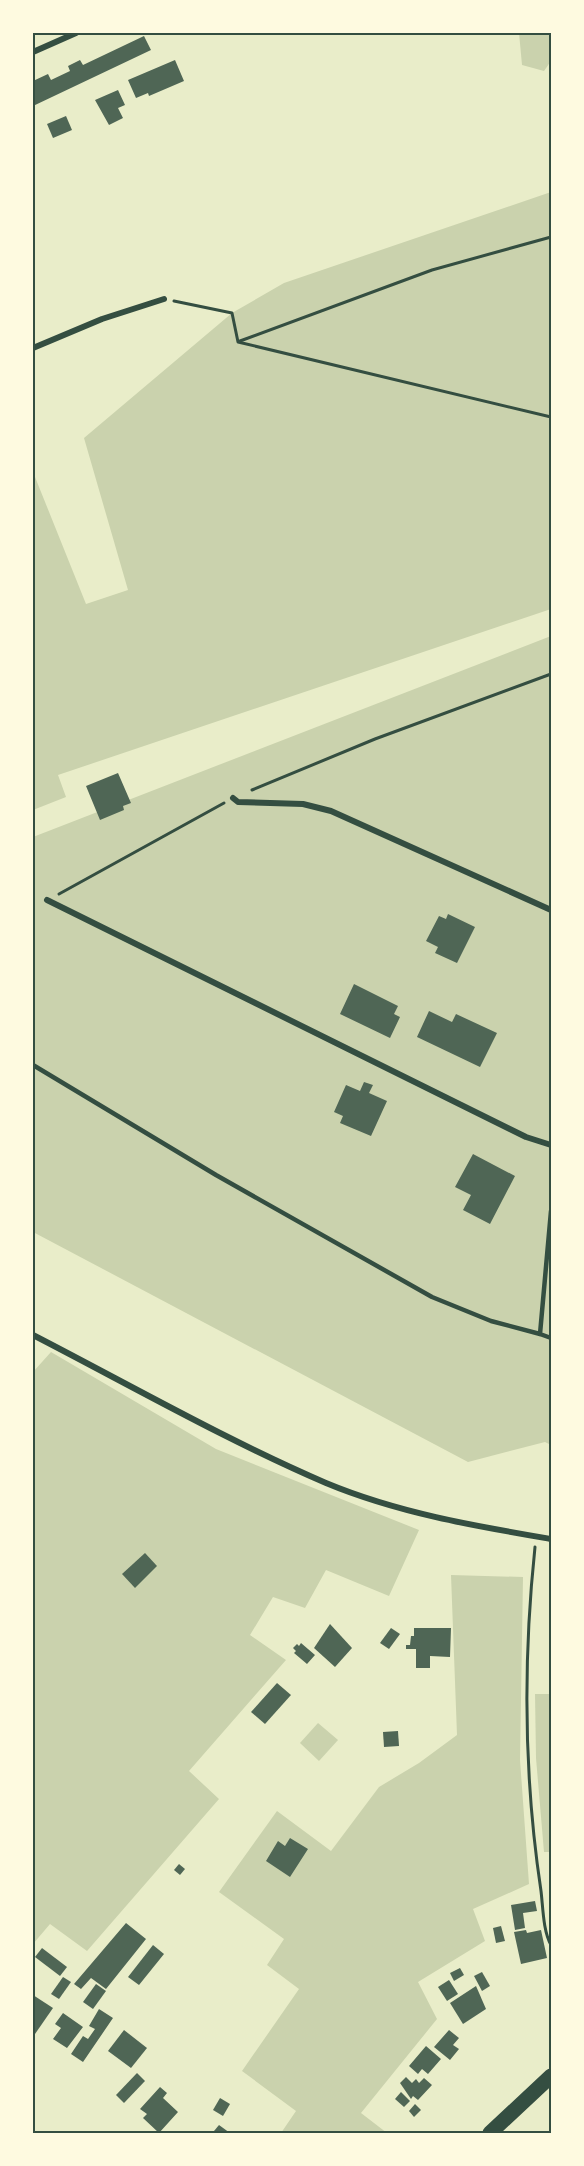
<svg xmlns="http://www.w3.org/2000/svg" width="584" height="2166" font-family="'Times New Roman',serif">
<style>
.green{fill:#cad2ad}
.building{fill:#4f6655}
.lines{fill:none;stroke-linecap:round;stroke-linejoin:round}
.path{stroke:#344e41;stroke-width:3}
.service{stroke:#344e41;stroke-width:4.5}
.minor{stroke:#344e41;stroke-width:6}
.primary{stroke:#344e41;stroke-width:15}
.neatline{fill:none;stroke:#344e41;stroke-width:2}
</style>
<rect width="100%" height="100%" fill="#e9edc9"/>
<g class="green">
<path d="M519 33H551V61L544 71 522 65Z"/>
<path d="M551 192V609L58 775 66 797 33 810V472L86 604 128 590 84 438 232 313 284 283Z"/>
<path d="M551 636V1445L545 1442 468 1462 33 1232V837Z"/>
<path d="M51 1352 216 1449 419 1530 389 1596 326 1570 305 1608 273 1597 250 1635 286 1660 189 1771 219 1799 87 1951 50 1924 33 1944V1372Z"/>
<path d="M451 1575 523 1577 520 1760 529 1884 473 1909 485 1941 418 1982 437 2019 361 2113 387 2133H281L296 2111 242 2071 299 1989 267 1965 284 1939 219 1892 277 1811 331 1851 379 1787 419 1763 457 1735Z"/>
<path d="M535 1694H551V1852H544L536 1758Z"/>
<path d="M318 1723 338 1740 319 1761 300 1743Z"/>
</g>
<g class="building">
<path d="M144 36 151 50 33 106V81L48 74 51 80 70 71 68 66 80 60 83 65Z"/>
<path d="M175 60 184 81 149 96 148 93 136 98 128 80Z"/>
<path d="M118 90 125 105 118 108 123 118 109 125 95 100Z"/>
<path d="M66 116 72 130 53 138 47 124Z"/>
<path d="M118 773 131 803 123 806 124 810 100 820 86 786Z"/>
<path d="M448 914 475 927 457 963 435 953 438 947 426 941 439 916 446 919Z"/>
<path d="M354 984 398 1006 394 1014 400 1017 390 1038 340 1014Z"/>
<path d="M429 1011 452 1022 456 1014 497 1033 480 1067 417 1037Z"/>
<path d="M364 1082 373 1085 369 1093 387 1101 371 1136 340 1123 343 1116 334 1112 346 1085 360 1091Z"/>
<path d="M473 1154 515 1176 490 1224 463 1210 471 1195 455 1187Z"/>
<path d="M145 1553 157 1566 135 1588 122 1574Z"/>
<path d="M330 1624 352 1648 335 1667 314 1648Z"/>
<path d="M391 1628 400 1634 389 1649 380 1643Z"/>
<path d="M414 1628H451L450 1657 430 1656V1668H416V1649H406V1645H410L411 1636H414Z"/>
<path d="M301 1643 315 1655 307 1664 294 1653 296 1651 293 1648 297 1644 299 1646Z"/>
<path d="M277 1683 291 1695 265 1724 251 1712Z"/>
<path d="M398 1731 399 1746 384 1747 383 1732Z"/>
<path d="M290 1838 308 1849 290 1877 266 1861 278 1841 285 1846Z"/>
<path d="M179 1864 185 1869 180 1875 174 1870Z"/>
<path d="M535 1901 537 1911 523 1913 525 1928 515 1930 511 1905Z"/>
<path d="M126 1923 146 1939 106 1989 91 1978 81 1989 74 1984Z"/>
<path d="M501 1926 505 1941 496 1943 493 1928Z"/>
<path d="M526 1930 527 1933 541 1930 547 1958 521 1964 514 1932Z"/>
<path d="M153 1945 164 1954 139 1985 128 1977Z"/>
<path d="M42 1948 67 1967 60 1976 35 1957Z"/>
<path d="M460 1968 464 1975 454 1981 450 1973Z"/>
<path d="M482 1972 490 1986 482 1991 474 1976Z"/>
<path d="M63 1977 71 1982 59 1999 51 1994Z"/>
<path d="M449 1980 458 1994 447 2001 438 1987Z"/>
<path d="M96 1984 106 1991 93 2009 83 2002Z"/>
<path d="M476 1986 486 2009 463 2024 450 2003Z"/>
<path d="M33 1995 53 2008 35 2034 33 2033Z"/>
<path d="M99 2009 113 2018 83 2062 71 2054 83 2036 88 2039 95 2029 89 2026Z"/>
<path d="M63 2013 83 2027 67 2048 53 2039 61 2028 55 2024Z"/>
<path d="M124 2030 147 2048 131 2068 108 2051Z"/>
<path d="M449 2030 459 2038 453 2045 459 2049 450 2060 434 2047Z"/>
<path d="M426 2046 441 2059 428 2074 422 2069 418 2074 409 2066Z"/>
<path d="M137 2073 145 2081 124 2103 116 2095Z"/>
<path d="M406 2077 412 2083 416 2079 419 2083 424 2078 432 2085 418 2100 413 2096 411 2099 400 2083Z"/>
<path d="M160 2087 167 2093 163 2098 178 2112 159 2133 143 2118 147 2114 140 2109Z"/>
<path d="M401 2092 410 2101 404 2107 395 2099Z"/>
<path d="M220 2098 230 2104 223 2116 213 2110Z"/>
<path d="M415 2104 421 2110 414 2117 409 2111Z"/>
<path d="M219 2125 230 2133H217L214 2131Z"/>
</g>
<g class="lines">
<g class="path">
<path d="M174 301 232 313 238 342 551 417"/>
<path d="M240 341 432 270 551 237"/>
<path d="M252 790 375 739 551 674"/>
<path d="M59 894 224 803"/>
<path d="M535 1547C523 1661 524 1778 541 1891 543 1907 543 1931 551 1945"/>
</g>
<g class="service">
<path d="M33 1065 216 1175 432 1297 491 1321 540 1334"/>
<path d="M551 1211 540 1334 551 1338"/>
</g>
<g class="minor">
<path d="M33 52 76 33"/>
<path d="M33 348 102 319 164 299"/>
<path d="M233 798 238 802 303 804 331 811 551 910"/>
<path d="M47 900 526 1137 551 1145"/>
<path d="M33 1335C130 1385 226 1440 326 1483 398 1513 475 1526 551 1539"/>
</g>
<path class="primary" d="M490 2133 551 2076"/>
</g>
<rect width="584" height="2166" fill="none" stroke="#fefae0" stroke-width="69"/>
<rect x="34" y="34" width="516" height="2098" class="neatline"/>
</svg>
